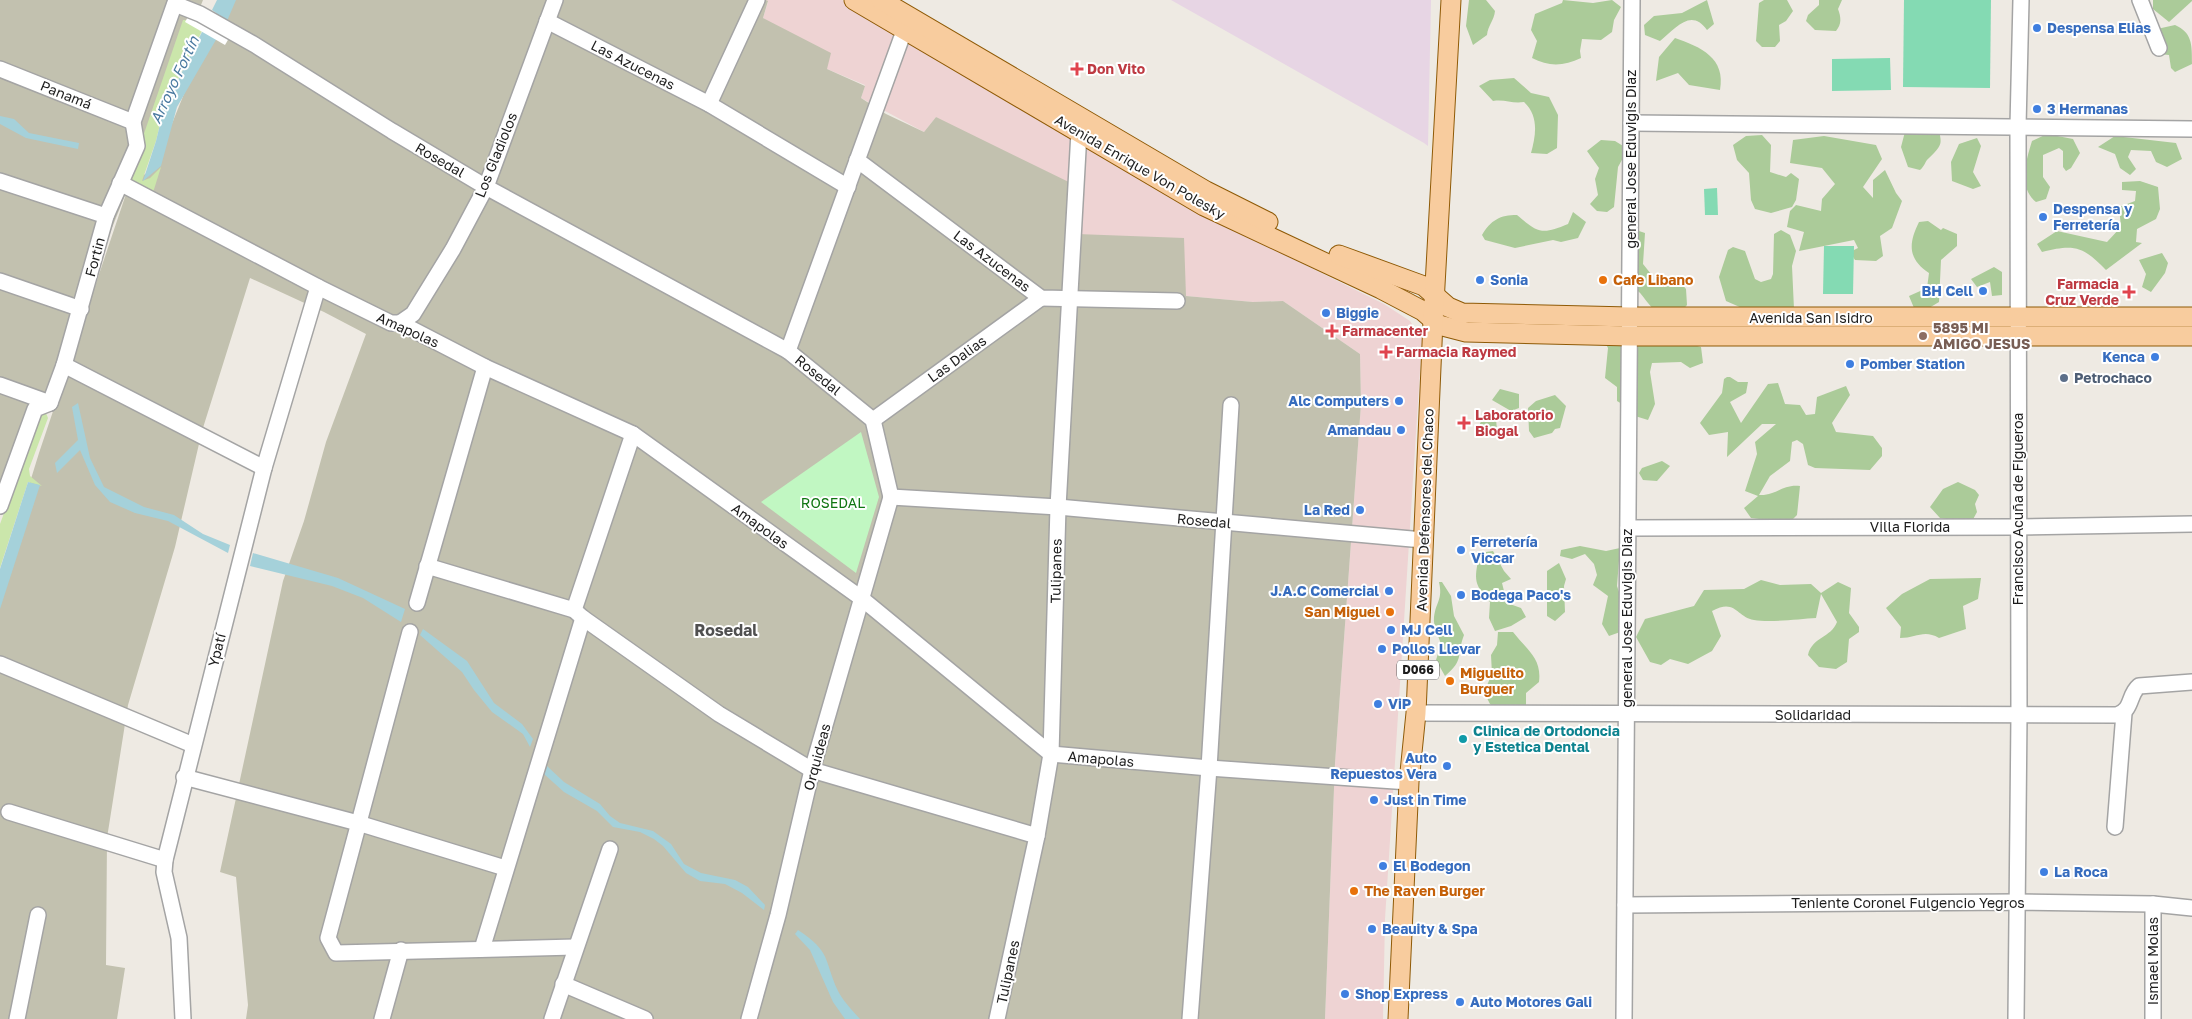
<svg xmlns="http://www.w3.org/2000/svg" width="2192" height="1019" font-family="'Golos Text',sans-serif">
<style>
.commercial{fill:#eed3d3}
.industrial{fill:#e7d5e4}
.construction{fill:#c2c1af}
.grass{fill:#cbe6ab}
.forest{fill:#abcb99}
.park{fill:#c1f7c2}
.pitch{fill:#84dab3}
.water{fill:#a5d1da}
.pier{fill:#fff}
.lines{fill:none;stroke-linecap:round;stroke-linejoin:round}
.minor-casing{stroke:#a4a4a4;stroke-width:18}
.major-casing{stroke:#8f5a06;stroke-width:21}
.minor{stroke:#fff;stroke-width:15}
.major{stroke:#f8cc9e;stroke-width:19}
.shop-dot{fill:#3f7fe0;stroke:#fff;stroke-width:2}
.health-dot{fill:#e0444e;stroke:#fff;stroke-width:2}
.food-dot{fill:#e8710a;stroke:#fff;stroke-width:2}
.education-dot{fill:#8d6e63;stroke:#fff;stroke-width:2}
.service-dot{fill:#5c6f8a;stroke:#fff;stroke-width:2}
.culture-dot{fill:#0f9aa8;stroke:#fff;stroke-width:2}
.labels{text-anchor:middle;stroke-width:4;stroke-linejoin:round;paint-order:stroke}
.shield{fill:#fff;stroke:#616161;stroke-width:1}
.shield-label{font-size:12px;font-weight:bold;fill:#1d1d1d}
.shop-label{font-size:14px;font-weight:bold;fill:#366cbe;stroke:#fff;text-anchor:start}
.street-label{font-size:14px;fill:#1d1d1d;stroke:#fff}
.health-label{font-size:14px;font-weight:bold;fill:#be3a42;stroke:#fff;text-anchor:start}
.food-label{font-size:14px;font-weight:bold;fill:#c56008;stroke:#fff;text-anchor:start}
.education-label{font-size:14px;font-weight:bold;fill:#785e54;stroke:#fff;text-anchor:start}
.service-label{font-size:14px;font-weight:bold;fill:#4e5e75;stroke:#fff;text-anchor:start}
.park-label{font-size:14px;fill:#107612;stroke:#fff}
.culture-label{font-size:14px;font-weight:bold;fill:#0d838f;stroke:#fff;text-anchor:start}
.water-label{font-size:15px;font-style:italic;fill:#4b7aa0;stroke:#fff}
.quarter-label{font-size:16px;font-weight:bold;fill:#505050;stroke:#fff}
</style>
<rect width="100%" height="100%" fill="#eeeae3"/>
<path class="commercial" d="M766 0H842L1016 104 1291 258 1384 304 1410 321 1422 339 1385 919 1383 1019H1325L1335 763 1361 404 1360 354 1283 301 1253 302 1186 296 1077 234 936 117 924 132 861 98 865 85 827 69 763 18 768 2Z"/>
<path class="industrial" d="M1171 0H1431L1428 146 1424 143Z"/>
<path class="construction" d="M0 0H203L129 185 154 168 222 0H766L768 1 763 18 831 53 827 69 865 86 861 98 886 114 924 132 936 117 1079 187 1077 234 1184 238 1186 296 1253 302 1283 301 1360 354 1361 404 1335 763 1325 1019H246L248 1005 236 877 220 872 283 581 304 521 326 442 366 334 324 312 250 278 202 431 175 547 128 705 107 838 106 965 125 968 117 1019H0V579L39 453 128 188 0 507Z"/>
<g class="grass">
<path d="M183 20H188L203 29 164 107 156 141 142 181 150 178 161 167 151 199 126 186Z"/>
<path d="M43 413H46L48 418 29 469 30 476 42 486 28 482 0 568V524L40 416Z"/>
</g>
<g class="forest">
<path d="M1469 0H1486L1495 11C1494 21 1488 25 1487 35L1473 45 1466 26Z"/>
<path d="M1563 0 1593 3 1612 0 1621 7 1614 20 1612 32 1601 40 1582 39 1580 51 1581 58C1564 66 1549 67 1532 58L1537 41 1531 30 1535 14 1562 3Z"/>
<path d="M1707 0 1714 24 1707 30C1691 7 1675 29 1660 41L1645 35 1644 25 1654 16 1682 13Z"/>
<path d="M1764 0H1787L1793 11 1786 21 1779 25 1780 41 1775 47H1762L1756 41 1759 3Z"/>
<path d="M1819 0H1842L1838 9C1841 17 1842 24 1836 31L1815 30 1806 21 1808 15 1819 5Z"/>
<path d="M2153 0H2192V1L2169 22 2153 9Z"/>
<path d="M2175 25C2192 33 2192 43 2192 64L2175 72 2171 68 2169 55 2160 54 2157 29Z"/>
<path d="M1675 38C1701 47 1726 58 1720 90L1689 85 1678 73 1656 81 1659 57Z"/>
<path d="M1514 78 1531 93 1549 97 1558 115 1557 148 1547 154 1531 153C1536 135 1539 116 1524 102 1512 104 1505 99 1493 101L1479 86 1490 80Z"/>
<path d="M1938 122C1940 143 1946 142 1929 158 1925 161 1925 166 1920 170L1908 167 1901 147 1907 124Z"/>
<path d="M2047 134 2073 139 2080 153 2071 168 2066 171 2063 167V151L2059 148 2043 155V177L2050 187 2046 199 2036 202C2018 188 2026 160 2032 141Z"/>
<path d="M1762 135 1771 145 1770 172 1786 177 1791 173 1799 179 1796 200 1792 207 1771 213 1755 209 1751 200 1749 173 1737 160 1733 145 1746 136Z"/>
<path d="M1824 136 1876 145 1882 159 1863 187 1873 198V180L1885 170 1896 193 1902 201 1892 228 1880 236 1883 256 1876 261 1855 260 1850 252 1858 248 1854 240 1799 251 1804 232 1787 227 1790 211 1796 205 1821 211 1822 199 1835 184 1822 168 1790 163 1793 140Z"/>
<path d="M2115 136 2176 143 2182 159 2167 167 2156 162 2151 151 2131 150 2128 157 2136 169 2130 175 2120 168 2115 154 2098 147Z"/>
<path d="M1977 138 1981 146 1973 172 1981 186 1973 189 1952 181 1951 162 1959 144Z"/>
<path d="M1601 140 1615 141 1628 149 1618 167 1614 207 1607 212 1597 211 1590 204 1598 195 1595 179 1599 168 1587 151Z"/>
<path d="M2140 181 2158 187 2160 209 2156 219 2137 229 2136 242 2142 243 2106 270C2083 246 2074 244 2042 252L2037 244 2057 231 2107 242 2121 227 2119 207 2135 201 2136 191 2122 190V182Z"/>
<path d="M1573 212 1586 222 1578 238 1561 242 1553 240 1515 248 1485 240 1482 235C1491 220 1500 215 1517 215 1538 233 1542 235 1568 224Z"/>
<path d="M1928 221 1941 230 1943 228 1957 234V246L1941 260 1939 302 1929 308H1914L1909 296 1927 288 1929 273C1908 259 1908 244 1919 222Z"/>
<path d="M1636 230 1645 233 1643 264 1651 274 1655 285 1680 282 1686 289 1687 305 1679 314C1673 314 1664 314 1658 312 1648 307 1644 294 1634 288Z"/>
<path d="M1781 230 1790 235 1796 251 1792 266 1794 309 1742 308 1726 301 1719 277 1728 250 1733 247 1745 251 1755 279 1761 282 1771 279 1773 274 1774 234Z"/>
<path d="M2162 253 2168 263 2165 273 2151 292 2142 287 2146 274 2139 260Z"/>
<path d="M1994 267 2002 272V295L1992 296 1990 282 1977 287 1971 279Z"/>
<path d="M1602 337 1626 341 1622 404 1617 401V387L1605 378 1608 348Z"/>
<path d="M1668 338 1701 347 1703 363 1690 368 1681 362 1652 363 1650 372 1655 404 1648 420 1635 416C1633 398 1638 392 1638 377 1639 363 1631 365 1638 346Z"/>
<path d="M1727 377H1730L1738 382H1748L1746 393 1730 402 1741 423 1768 384 1778 383 1785 404 1800 405 1806 415 1815 414 1817 397 1846 386 1850 395 1832 423 1836 432 1873 436 1882 448V456L1870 470 1815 468 1808 465 1803 444 1797 440 1792 442 1790 461 1770 476 1759 495C1776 496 1782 484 1800 486L1797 515 1789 523 1751 518 1744 508 1758 496 1745 491 1757 454 1755 442 1776 424H1762L1727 457 1728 432 1709 435 1700 423 1722 393 1724 379Z"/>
<path d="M1500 389 1519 394V408L1511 411 1492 400Z"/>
<path d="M1555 395 1566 406 1560 428 1555 429 1552 433 1534 438 1529 431 1528 408 1536 401Z"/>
<path d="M1485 411 1496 418 1497 431 1491 437 1478 429Z"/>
<path d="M1662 461 1670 466 1657 481 1643 480 1639 473 1642 468Z"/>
<path d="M1958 482 1975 490 1979 495 1975 504 1977 512 1971 523 1940 518 1930 507 1943 489Z"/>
<path d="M1580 546 1606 551 1620 548 1617 586 1624 607 1623 631 1609 636 1602 624 1608 596 1593 585 1597 575 1594 564 1585 554 1572 559 1560 556 1561 550Z"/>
<path d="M1493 551 1504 571 1511 579 1502 583 1507 603 1521 608 1526 617 1511 626 1495 631 1489 618 1490 602C1474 585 1474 579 1479 557L1486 552Z"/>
<path d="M1559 563 1566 579 1564 586 1565 612 1555 621 1547 616V571Z"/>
<path d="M1981 578 1978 599 1963 606 1966 629 1939 638C1924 629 1916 638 1900 638L1901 627 1886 608 1902 594 1930 579Z"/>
<path d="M1761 580 1780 585 1811 584 1821 593 1838 582 1851 588 1849 613 1859 627V632L1849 639 1847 662 1836 669 1819 667 1808 655C1812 637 1831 638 1837 622L1821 594 1816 618C1799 619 1769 623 1754 620 1736 617 1736 598 1712 611L1721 636 1712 651 1688 664 1670 659 1661 665 1650 662 1636 637 1645 619 1694 606 1704 590 1744 589Z"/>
<path d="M1439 582H1442L1451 596 1454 616 1464 635C1456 656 1465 659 1445 676L1436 660 1441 644C1438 635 1433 626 1434 617 1436 601 1443 600 1439 582Z"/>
<path d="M1498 632H1513C1527 650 1542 658 1539 682L1526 693V712L1503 715 1490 704 1484 692 1492 674 1491 655 1497 645Z"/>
</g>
<path class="park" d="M861 432 879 497 856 573 761 502Z"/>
<g class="pitch">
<path d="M1904 0H1991L1990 88 1903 87Z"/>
<path d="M1890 58 1891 90 1832 91V59Z"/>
<path d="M1717 188 1718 215H1705L1704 189Z"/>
<path d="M1824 246H1854L1853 294H1823Z"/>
</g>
<g class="water">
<path d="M217 0H236L227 21 212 10Z"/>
<path d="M203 30 217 38 177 107 161 166 143 181 156 141 164 108Z"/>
<path d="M0 116 14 119 29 133 79 143 78 149 26 138 0 124Z"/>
<path d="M78 403 90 458 104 487 144 507 174 515 203 534 230 545 228 553 168 521 135 513 110 502 95 485 80 450 57 473 55 463 78 440 72 407Z"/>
<path d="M28 482 40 485 0 609V569Z"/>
<path d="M253 553 338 578 405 609 401 622 363 598 332 586 250 566Z"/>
<path d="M423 629 467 661 494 703 522 724 533 739 530 747 523 734 492 712 474 690 462 672 420 635Z"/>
<path d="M547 766 564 782 600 804 610 816 620 823 653 831 671 844 684 864 701 873 735 880 748 887 765 905 764 910 742 893 725 884 700 881 686 873 663 846 654 839 640 832 613 827 597 811 564 792 544 774Z"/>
<path d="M798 930C832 953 823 958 838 991 843 1001 852 1010 860 1019H845L833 1002 810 950 795 934Z"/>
</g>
<path class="pier" d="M196 3 236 26 225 45 185 22Z"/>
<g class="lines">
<g class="minor-casing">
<g id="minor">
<path d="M2140 0 2159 48"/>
<path d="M175 4 200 14 255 45 392 131 486 187 788 351 873 420 891 497"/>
<path d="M547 21 709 104 848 187"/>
<path d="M0 69 133 122"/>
<path d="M709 104 757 0"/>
<path d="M1631 123 2192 129"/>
<path d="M857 160 1041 298 1177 301"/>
<path d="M0 181 106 216"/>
<path d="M120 183 318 287 391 323H400L485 367 633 434 861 598 1051 754 1209 768 1409 782"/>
<path d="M0 281 81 309"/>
<path d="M400 323 413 314 453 249 486 187 555 0"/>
<path d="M788 351 908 20"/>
<path d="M64 365 264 468"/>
<path d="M0 385 50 403"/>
<path d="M873 420 1041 298"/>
<path d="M891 497 1058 507 1423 540"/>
<path d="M0 506 35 409 50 403 64 365 106 216 137 146 133 122 176 0"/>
<path d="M1628 528 2018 527 2192 524"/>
<path d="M427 566 574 610 583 618 719 714 812 770 1037 836"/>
<path d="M417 603 485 367"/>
<path d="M574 610 633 434"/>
<path d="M410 632 328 938 336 953 575 947"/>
<path d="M0 664 193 745"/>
<path d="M1416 713 2117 715C2133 710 2128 695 2139 686L2192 682"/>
<path d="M184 777 358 823 505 868"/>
<path d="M9 812 165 860"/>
<path d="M2115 827 2124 713"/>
<path d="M1625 905 2016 902 2153 904 2192 908"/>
<path d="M482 949 583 618"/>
<path d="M563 984 645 1019"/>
<path d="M17 1019 38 915"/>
<path d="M183 1019 179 938 164 872 165 860 264 468 318 287"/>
<path d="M382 1019 401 950"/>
<path d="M552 1019 610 849"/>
<path d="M749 1019 778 915 812 770 891 497"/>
<path d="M997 1019 1037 836 1051 754 1058 507 1079 132 1083 124"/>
<path d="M1190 1019 1209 768 1231 405"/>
<path d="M1624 1019 1632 0"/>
<path d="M2016 1019 2019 715 2018 126 2021 0"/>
<path d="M2153 1019V904"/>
</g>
</g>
<g class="major-casing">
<g id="major">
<path d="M854 0 1204 206 1381 289 1423 311 1439 325 1466 332 1630 336H2192"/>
<path d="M881 0 1206 191 1268 222"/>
<path d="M1339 255 1424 286 1448 307 1462 313 1630 317H2192"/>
<path d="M1398 1019 1409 782 1416 713 1433 321 1451 0"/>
</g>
</g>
<use href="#minor" class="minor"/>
<use href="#major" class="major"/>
</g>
<g class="shop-dot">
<circle cx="2037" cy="28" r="5"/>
<circle cx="2037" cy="109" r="5"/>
<circle cx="2043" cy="217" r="5"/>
<circle cx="1480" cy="280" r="5"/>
<circle cx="1983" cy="291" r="5"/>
<circle cx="1326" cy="313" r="5"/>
<circle cx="2155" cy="357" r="5"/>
<circle cx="1850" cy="364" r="5"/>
<circle cx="1399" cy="401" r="5"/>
<circle cx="1401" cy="430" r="5"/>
<circle cx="1360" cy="510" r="5"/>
<circle cx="1461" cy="550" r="5"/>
<circle cx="1389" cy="591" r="5"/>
<circle cx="1461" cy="595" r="5"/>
<circle cx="1391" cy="630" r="5"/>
<circle cx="1382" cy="649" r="5"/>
<circle cx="1378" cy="704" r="5"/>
<circle cx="1447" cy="766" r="5"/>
<circle cx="1374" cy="800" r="5"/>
<circle cx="1383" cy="866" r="5"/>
<circle cx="2044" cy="872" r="5"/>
<circle cx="1372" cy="929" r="5"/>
<circle cx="1345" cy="994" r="5"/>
<circle cx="1460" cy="1002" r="5"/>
</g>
<g class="health-dot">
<path d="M1074.5 61.5h5v5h5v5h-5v5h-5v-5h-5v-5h5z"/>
<path d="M2126.5 284.5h5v5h5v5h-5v5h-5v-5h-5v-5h5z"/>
<path d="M1329.5 323.5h5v5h5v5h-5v5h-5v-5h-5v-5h5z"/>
<path d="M1383.5 344.5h5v5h5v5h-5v5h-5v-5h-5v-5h5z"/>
<path d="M1461.5 415.5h5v5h5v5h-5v5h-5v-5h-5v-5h5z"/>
</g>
<g class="food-dot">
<circle cx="1603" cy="280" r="5"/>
<circle cx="1390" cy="612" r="5"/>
<circle cx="1450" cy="681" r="5"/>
<circle cx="1354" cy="891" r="5"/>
</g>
<circle class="education-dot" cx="1923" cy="336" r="5"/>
<circle class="service-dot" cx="2064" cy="378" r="5"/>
<circle class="culture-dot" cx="1463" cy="739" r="5"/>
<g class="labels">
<rect class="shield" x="1397" y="660.5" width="42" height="19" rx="4"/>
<g class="shield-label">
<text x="1418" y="674">D066</text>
</g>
<g class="shop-label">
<text x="2047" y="33">Despensa Elias</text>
<text x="2047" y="114">3 Hermanas</text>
<text x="2053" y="214">Despensa y<tspan x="2053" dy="16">Ferretería</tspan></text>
<text x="1490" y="285">Sonia</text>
<text x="1973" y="296" text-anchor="end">BH Cell</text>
<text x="1336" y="318">Biggie</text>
<text x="2145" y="362" text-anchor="end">Kenca</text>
<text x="1860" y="369">Pomber Station</text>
<text x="1389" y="406" text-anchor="end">Alc Computers</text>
<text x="1391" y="435" text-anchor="end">Amandau</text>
<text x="1350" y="515" text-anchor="end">La Red</text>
<text x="1471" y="547">Ferretería<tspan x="1471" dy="16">Viccar</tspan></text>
<text x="1379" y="596" text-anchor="end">J.A.C Comercial</text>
<text x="1471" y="600">Bodega Paco's</text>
<text x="1401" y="635">MJ Cell</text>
<text x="1392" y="654">Pollos Llevar</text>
<text x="1388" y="709">ViP</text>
<text x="1437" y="763" text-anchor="end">Auto<tspan x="1437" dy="16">Repuestos Vera</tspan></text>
<text x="1384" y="805">Just in Time</text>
<text x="1393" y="871">El Bodegon</text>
<text x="2054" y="877">La Roca</text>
<text x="1382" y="934">Beauity &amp; Spa</text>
<text x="1355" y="999">Shop Express</text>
<text x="1470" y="1007">Auto Motores Gali</text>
</g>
<g class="street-label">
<text transform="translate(633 65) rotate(27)" y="5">Las Azucenas</text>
<text transform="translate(66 95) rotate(22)" y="5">Panamá</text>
<text transform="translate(496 155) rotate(-68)" y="5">Los Gladiolos</text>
<text transform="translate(1631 159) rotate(-90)" y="5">general Jose Eduvigis Diaz</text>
<text transform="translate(440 160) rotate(30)" y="5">Rosedal</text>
<text transform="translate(1140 167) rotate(30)" y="5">Avenida Enrique Von Polesky</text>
<text transform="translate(95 257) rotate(-75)" y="5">Fortin</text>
<text transform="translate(992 261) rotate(37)" y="5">Las Azucenas</text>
<text x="1811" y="323">Avenida San Isidro</text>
<text transform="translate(408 330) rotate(24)" y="5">Amapolas</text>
<text transform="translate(957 359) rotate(-36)" y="5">Las Dalias</text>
<text transform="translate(818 375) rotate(39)" y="5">Rosedal</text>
<text transform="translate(2018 509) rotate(-90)" y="5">Francisco Acuña de Figueroa</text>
<text transform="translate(1425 510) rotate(-88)" y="5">Avenida Defensores del Chaco</text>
<text transform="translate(1204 521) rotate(5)" y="5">Rosedal</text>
<text transform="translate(760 526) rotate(36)" y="5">Amapolas</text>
<text x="1910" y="532">Villa Florida</text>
<text transform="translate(1056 571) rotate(-89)" y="5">Tulipanes</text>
<text transform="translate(1627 618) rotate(-90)" y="5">general Jose Eduvigis Diaz</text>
<text transform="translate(217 650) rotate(-76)" y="5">Ypatí</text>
<text x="1813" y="720">Solidaridad</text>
<text transform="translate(817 757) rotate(-75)" y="5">Orquideas</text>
<text transform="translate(1101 759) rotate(5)" y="5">Amapolas</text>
<text x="1908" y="908">Teniente Coronel Fulgencio Yegros</text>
<text transform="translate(2153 961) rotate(-90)" y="5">Ismael Molas</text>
<text transform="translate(1008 972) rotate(-78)" y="5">Tulipanes</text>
</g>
<g class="health-label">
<text x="1087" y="74">Don Vito</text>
<text x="2119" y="289" text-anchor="end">Farmacia<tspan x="2119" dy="16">Cruz Verde</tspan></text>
<text x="1342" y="336">Farmacenter</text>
<text x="1396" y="357">Farmacia Raymed</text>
<text x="1475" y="420">Laboratorio<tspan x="1475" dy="16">Biogal</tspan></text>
</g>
<g class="food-label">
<text x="1613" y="285">Cafe Libano</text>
<text x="1380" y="617" text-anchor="end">San Miguel</text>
<text x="1460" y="678">Miguelito<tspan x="1460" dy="16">Burguer</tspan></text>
<text x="1364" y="896">The Raven Burger</text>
</g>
<g class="education-label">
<text x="1933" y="333">5895 MI<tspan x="1933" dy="16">AMIGO JESUS</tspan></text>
</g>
<g class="service-label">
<text x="2074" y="383">Petrochaco</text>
</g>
<g class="park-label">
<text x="833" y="508">ROSEDAL</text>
</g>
<g class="culture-label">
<text x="1473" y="736">Clinica de Ortodoncia<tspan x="1473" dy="16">y Estetica Dental</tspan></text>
</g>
<g class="water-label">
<text transform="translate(175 80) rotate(-65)" y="5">Arroyo Fortín</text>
</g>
<g class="quarter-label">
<text x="726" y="636">Rosedal</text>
</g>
</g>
</svg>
